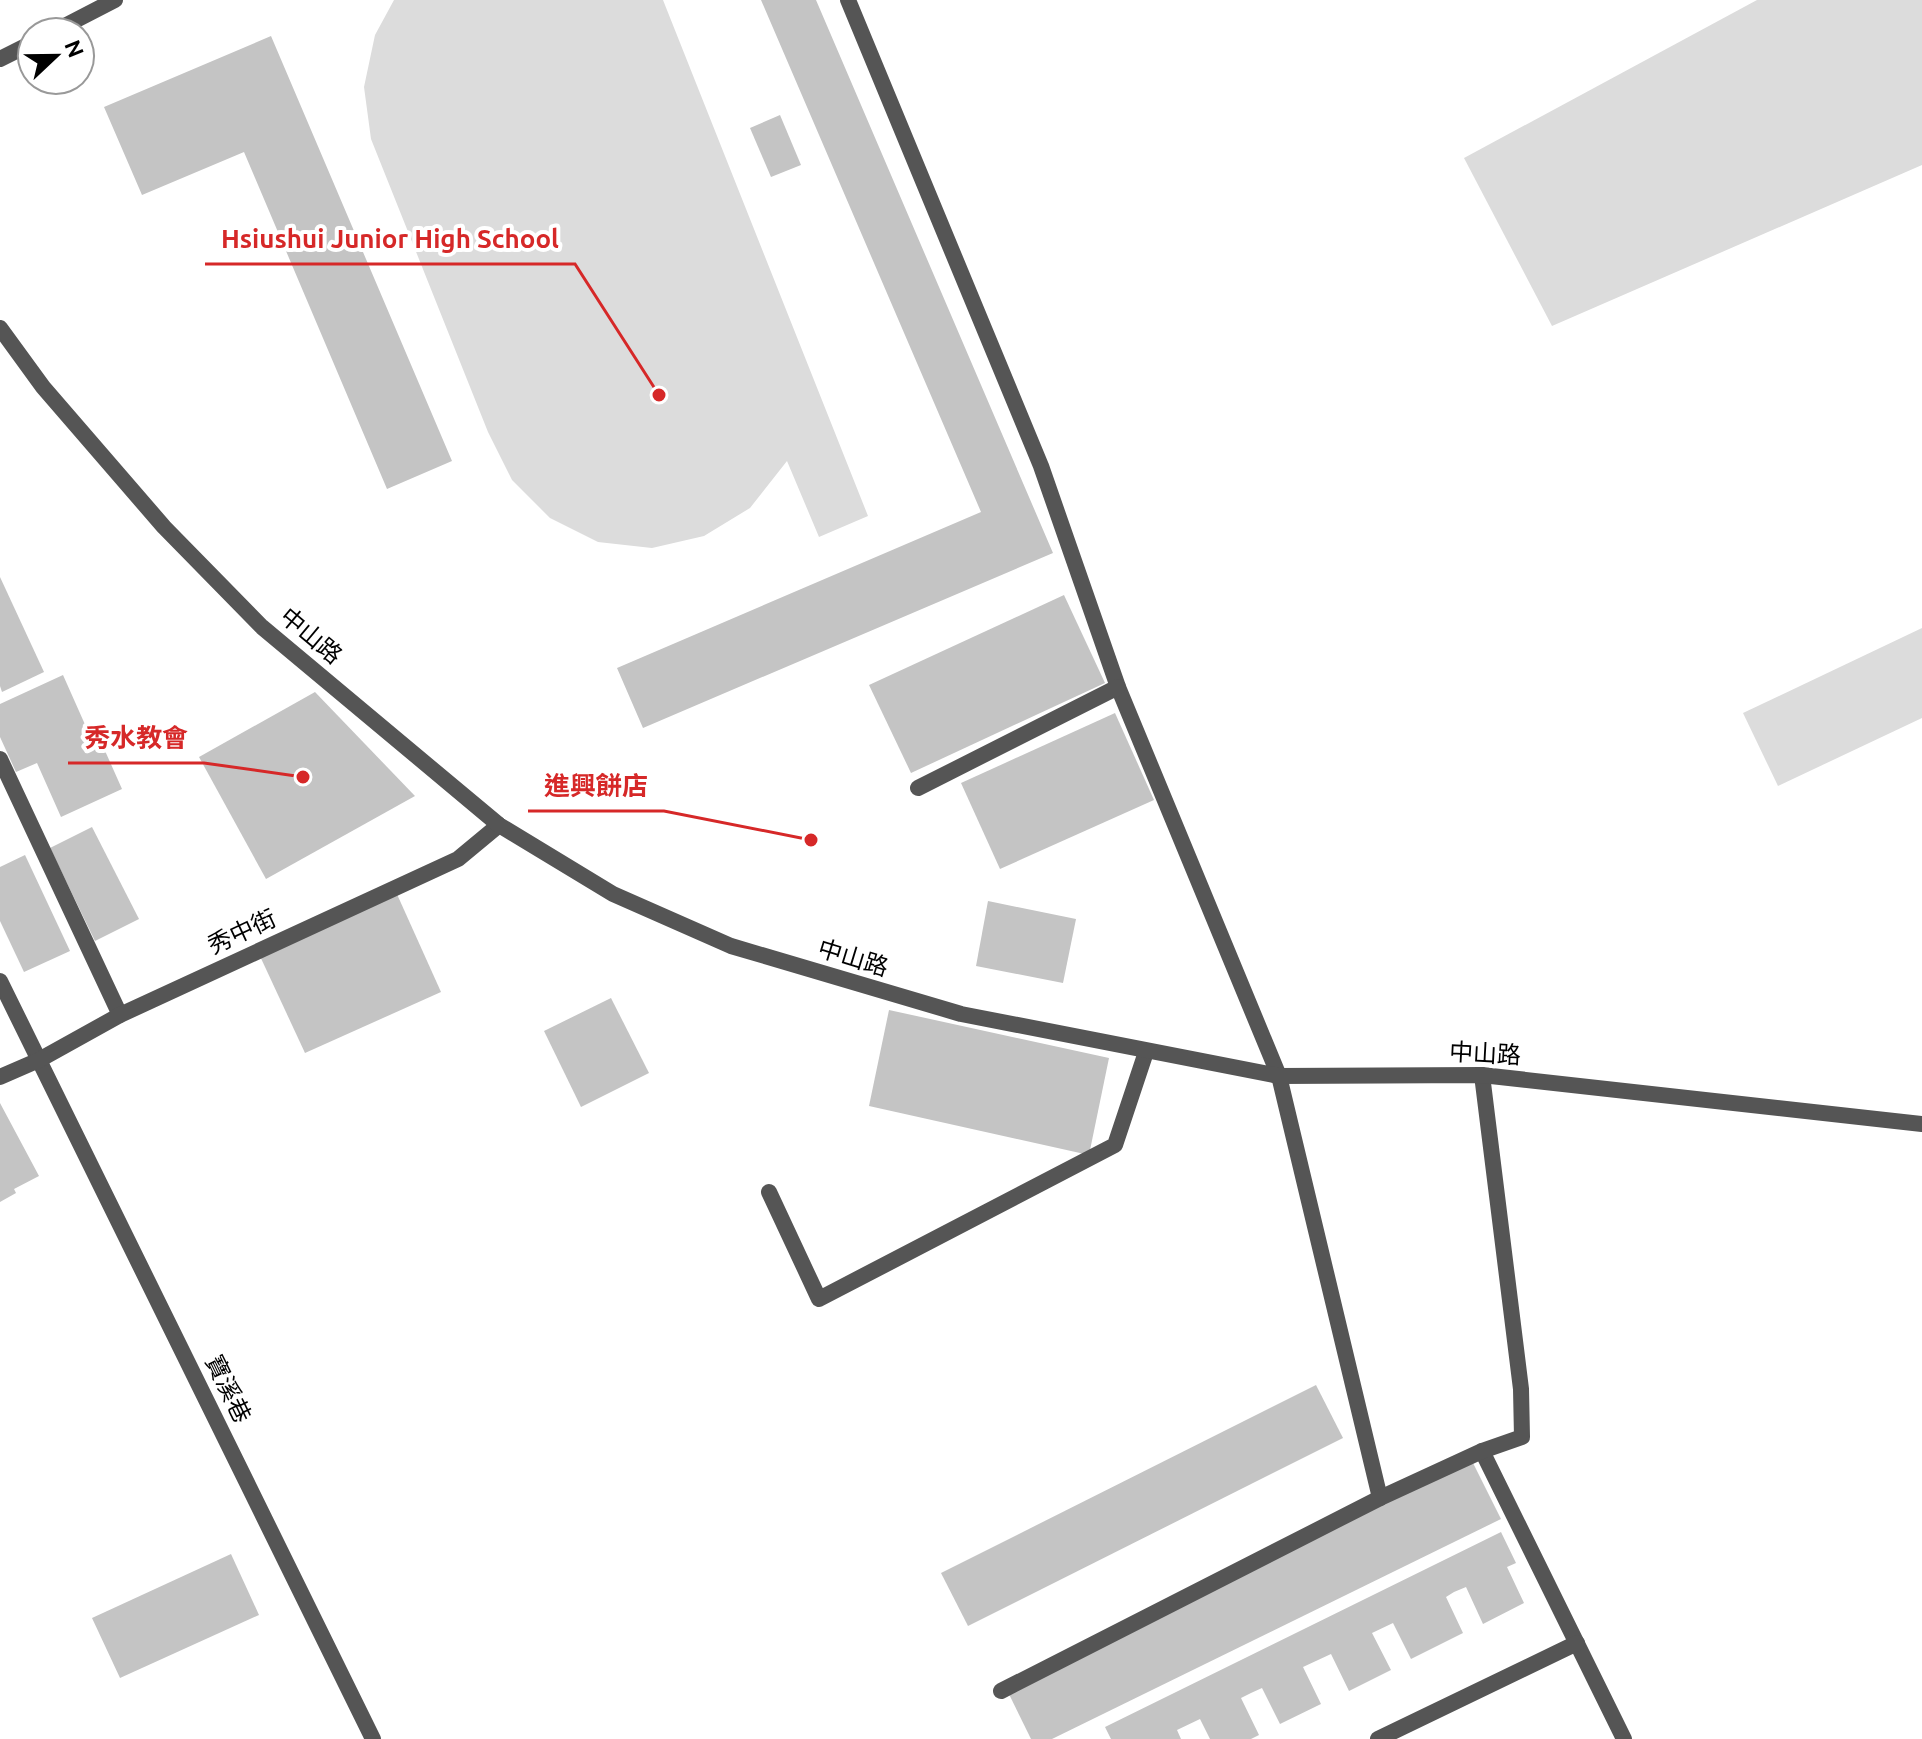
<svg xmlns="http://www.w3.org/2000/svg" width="1922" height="1739" font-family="Ubuntu,'Noto Sans TC',sans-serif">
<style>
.green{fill:#dcdcdc}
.building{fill:#c4c4c4}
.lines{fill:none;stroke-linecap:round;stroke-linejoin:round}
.service{stroke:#555;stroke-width:16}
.minor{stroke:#555;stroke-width:16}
.tertiary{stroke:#555;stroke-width:16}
.labels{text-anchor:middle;stroke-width:8;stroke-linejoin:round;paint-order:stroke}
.street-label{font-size:24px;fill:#000;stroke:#fff}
.leader{fill:none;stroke:#d62828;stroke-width:3}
.callout-dot{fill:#d62828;stroke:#fff;stroke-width:3}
.callout-label{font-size:26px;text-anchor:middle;font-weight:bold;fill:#d62828;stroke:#fff;stroke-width:8;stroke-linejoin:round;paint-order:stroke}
</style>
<rect width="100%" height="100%" fill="#fff"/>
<g class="green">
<path d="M394 0H663L868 516 819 537 787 461 750 508 704 536 652 548 598 542 550 518 512 480 488 432 371 139 364 87 375 35Z"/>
<path d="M1757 0H1922V165L1552 326 1464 158Z"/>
<path d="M1922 628V718L1778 786 1743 713Z"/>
</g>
<g class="building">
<path d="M761 0H816L1053 553 643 728 617 668 981 512Z"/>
<path d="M271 36 452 461 387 489 244 152 142 195 104 107Z"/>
<path d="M780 115 801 165 771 177 750 128Z"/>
<path d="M0 577 44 672 2 692 0 686Z"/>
<path d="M1064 595 1105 683 911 773 869 685Z"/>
<path d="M63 675 91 738 98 735 122 789 61 817 37 763 16 772 0 737V704Z"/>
<path d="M315 692 415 796 266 879 199 757Z"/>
<path d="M1115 713 1154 800 1000 869 961 783Z"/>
<path d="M92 827 139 919 95 941 50 848Z"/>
<path d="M25 855 70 951 24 972 0 921V867Z"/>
<path d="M396 892 441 992 305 1053 259 954Z"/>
<path d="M988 901 1076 919 1063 983 976 966Z"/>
<path d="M611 998 649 1073 581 1107 544 1031Z"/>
<path d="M889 1010 1109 1058 1089 1155 869 1106Z"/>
<path d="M0 1103 39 1176 14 1189 16 1193 0 1202Z"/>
<path d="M1316 1385 1343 1438 968 1626 941 1573Z"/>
<path d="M1469 1455 1501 1519 1052 1739H1031L1004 1684Z"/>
<path d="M1501 1532 1516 1563 1507 1567 1524 1603 1483 1624 1466 1587 1454 1592 1446 1597 1463 1633 1411 1659 1393 1623 1372 1633 1391 1670 1349 1691 1331 1654 1303 1667 1321 1704 1280 1724 1262 1688 1251 1693 1241 1698 1259 1735 1251 1739H1210L1200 1719 1177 1730 1181 1739H1111L1105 1727Z"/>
<path d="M231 1554 259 1615 120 1678 92 1618Z"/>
</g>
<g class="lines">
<g class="service">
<path d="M848 0 1041 466 1118 687 1279 1076 1380 1498"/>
<path d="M53 32 115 0"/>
<path d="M0 59 32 43"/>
<path d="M0 759 120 1015"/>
<path d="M918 788 1118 687"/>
<path d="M769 1192 819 1299 1115 1145 1146 1052"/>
<path d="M1482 1451 1624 1739"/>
<path d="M1001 1691 1380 1498 1482 1451 1522 1437 1521 1389 1482 1075"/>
<path d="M1378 1739 1577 1643"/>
</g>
<g class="minor">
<path d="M0 981 373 1739"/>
<path d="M0 1077 39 1060 120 1015 458 859 499 825"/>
</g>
<path class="tertiary" d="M0 328 43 387 164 527 262 627 499 825 613 894 731 946 961 1014 1279 1076 1482 1075 1922 1124"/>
</g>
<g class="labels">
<g class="street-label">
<text transform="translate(311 636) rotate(40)" y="8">中山路</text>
<text transform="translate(242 932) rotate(-25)" y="8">秀中街</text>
<text transform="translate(853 958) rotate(17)" y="8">中山路</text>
<text transform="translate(1485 1054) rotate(3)" y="8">中山路</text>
<text transform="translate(228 1389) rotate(64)" y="8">寶溪巷</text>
</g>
</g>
<path class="leader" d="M659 395L575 264H205M303 777L204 763H68M811 840L664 811H528"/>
<g class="callout-dot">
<circle cx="659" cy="395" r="8"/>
<circle cx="303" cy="777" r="8"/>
<circle cx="811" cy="840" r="8"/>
</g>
<g class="callout-label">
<text x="390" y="248">Hsiushui Junior High School</text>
<text x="136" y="747">秀水教會</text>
<text x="596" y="795">進興餅店</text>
</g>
<g transform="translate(56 56) rotate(68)"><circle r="38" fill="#ffffff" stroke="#999999" stroke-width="2"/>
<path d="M0-6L14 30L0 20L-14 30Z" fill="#000000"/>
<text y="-12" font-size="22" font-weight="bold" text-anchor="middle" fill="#000000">N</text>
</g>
</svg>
